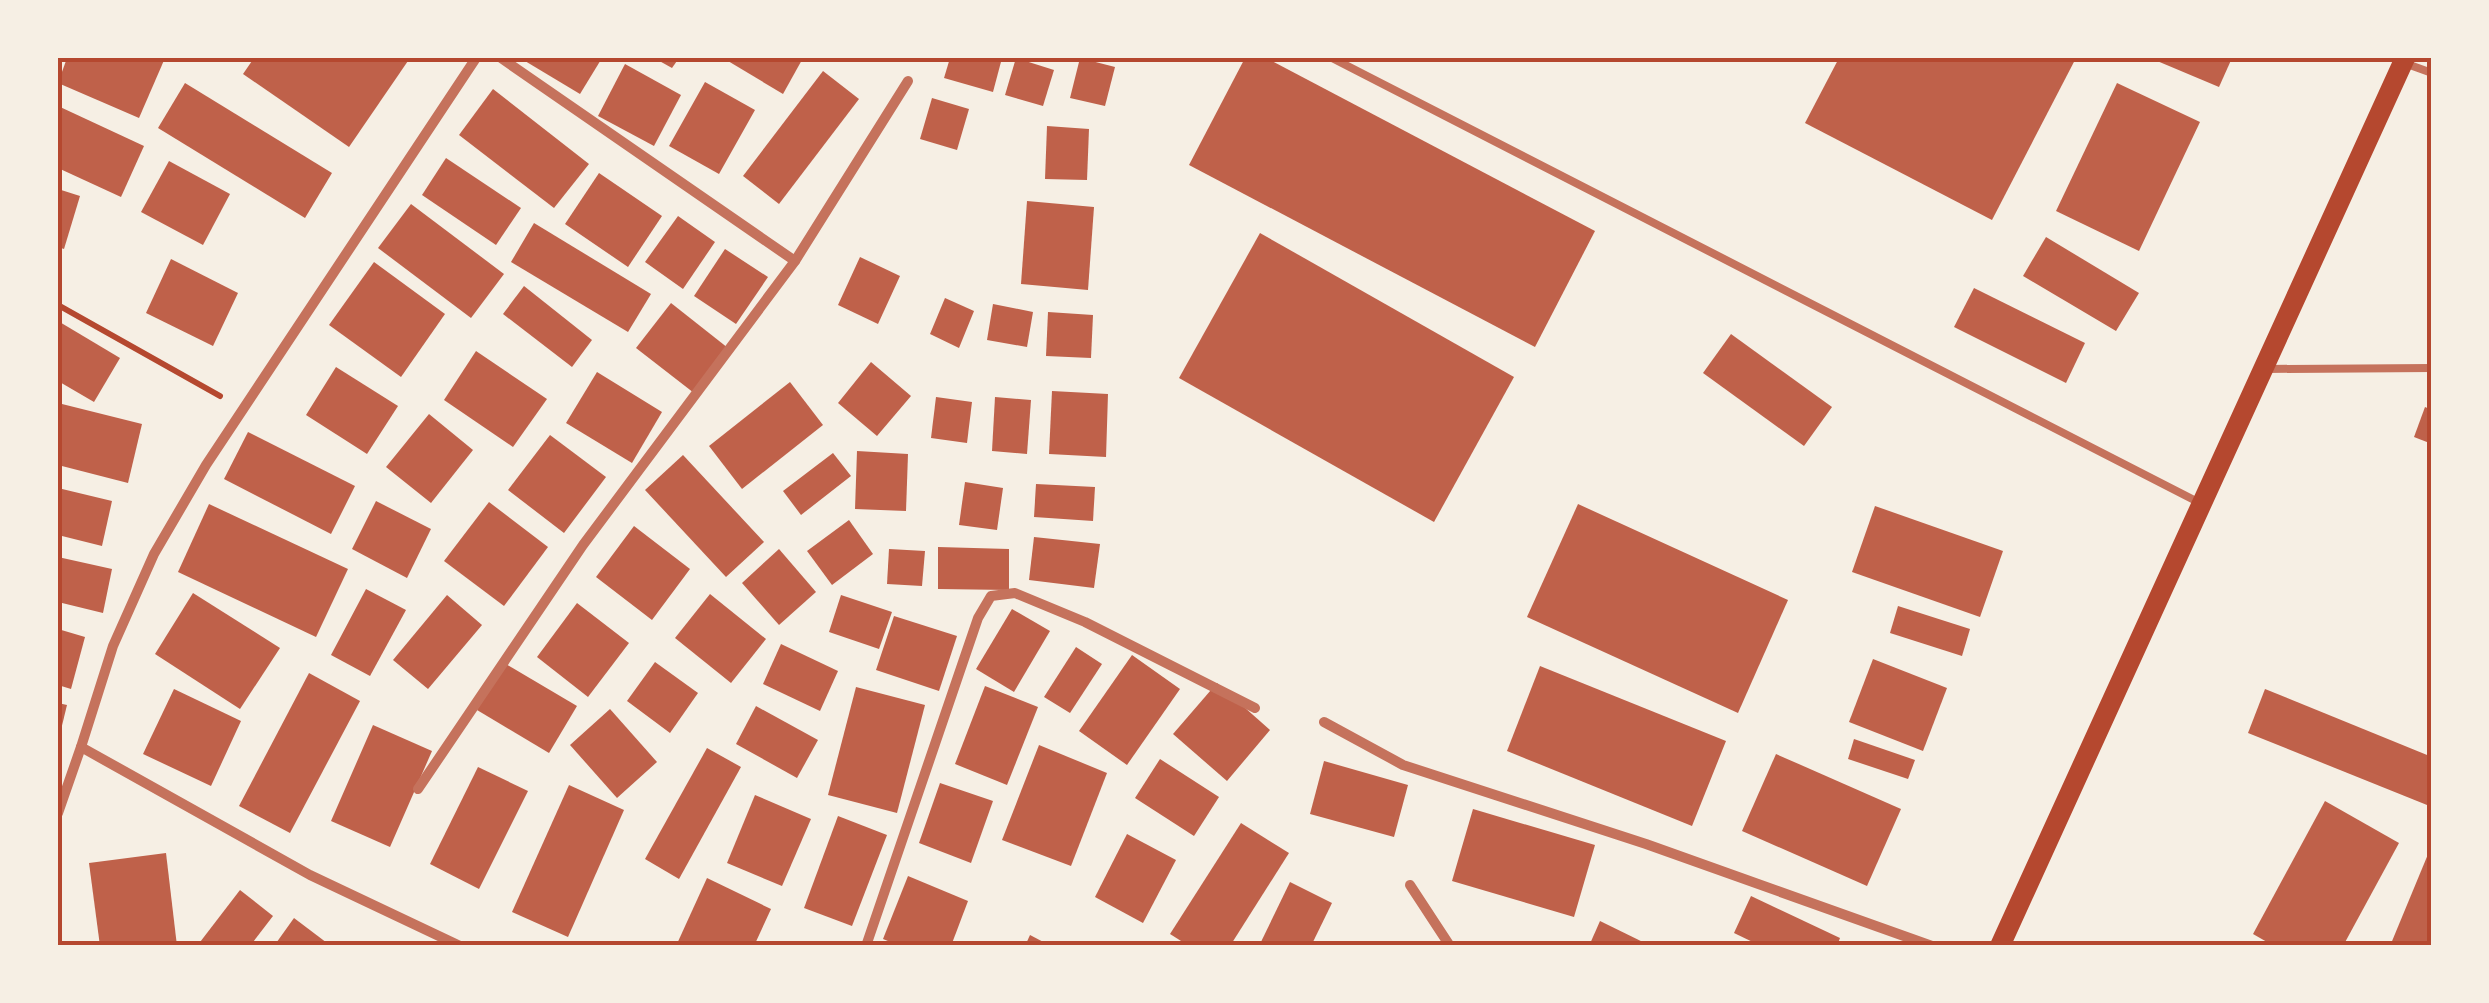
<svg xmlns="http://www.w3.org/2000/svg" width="2489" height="1003" font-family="'Source Serif 4',serif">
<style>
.building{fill:#bf614a}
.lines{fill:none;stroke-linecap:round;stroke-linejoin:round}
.path{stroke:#b5482f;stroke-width:6}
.service{stroke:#c5725c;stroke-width:8}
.minor{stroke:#c5725c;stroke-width:10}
.secondary{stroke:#b5482f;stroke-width:20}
.neatline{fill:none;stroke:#b5482f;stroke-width:4}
</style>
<rect width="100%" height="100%" fill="#f6efe4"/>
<g class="building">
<path d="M67 58H165L139 118 58 83Z"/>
<path d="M254 58H410L349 147 243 74Z"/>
<path d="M520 58H602L580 94Z"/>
<path d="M654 58H679L672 68Z"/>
<path d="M731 58H803L783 94 728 61Z"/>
<path d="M950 58H1002L993 92 944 78Z"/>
<path d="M1016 58 1054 70 1043 106 1005 95Z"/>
<path d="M1080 58 1115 67 1105 106 1070 98Z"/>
<path d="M1245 58H1266L1595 231 1535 347 1189 165Z"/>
<path d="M1839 58H2076L1992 220 1805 123Z"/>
<path d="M2150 58H2232L2219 87Z"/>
<path d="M625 64 681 95 654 146 598 116Z"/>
<path d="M823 71 859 99 779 204 743 176Z"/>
<path d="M705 82 755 110 719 174 669 146Z"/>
<path d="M185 83 332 173 305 218 158 128Z"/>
<path d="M2117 83 2200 122 2139 251 2056 211Z"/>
<path d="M493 89 589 164 554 208 459 135Z"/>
<path d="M932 98 969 109 957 150 920 139Z"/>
<path d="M58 106 144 146 121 197 58 168Z"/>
<path d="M1047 126 1089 129 1087 180 1045 179Z"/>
<path d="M446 158 521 208 496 245 422 195Z"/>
<path d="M169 161 230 194 203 245 141 212Z"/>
<path d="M599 173 662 216 628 267 565 224Z"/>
<path d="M58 189 80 196 64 249 58 247Z"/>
<path d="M1027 201 1094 207 1088 290 1021 284Z"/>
<path d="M411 204 504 274 471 318 378 248Z"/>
<path d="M678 216 715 242 683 289 645 262Z"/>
<path d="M534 223 651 294 628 332 511 262Z"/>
<path d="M1260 233 1514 377 1434 522 1179 378Z"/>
<path d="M2046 237 2139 293 2116 331 2023 276Z"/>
<path d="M725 249 768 277 736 324 694 296Z"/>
<path d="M860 257 900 276 878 324 838 305Z"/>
<path d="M171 259 238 293 213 346 146 313Z"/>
<path d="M374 262 445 314 401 377 329 325Z"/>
<path d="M524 286 592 340 572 367 503 314Z"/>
<path d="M1974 288 2085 343 2066 383 1954 327Z"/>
<path d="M945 298 974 311 959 348 930 334Z"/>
<path d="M671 303 728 348 694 393 636 348Z"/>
<path d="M993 304 1033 312 1027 347 987 340Z"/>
<path d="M1048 312 1093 315 1091 358 1046 356Z"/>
<path d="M58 321 120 358 94 402 58 381Z"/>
<path d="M1731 334 1832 407 1804 446 1703 373Z"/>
<path d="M476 351 547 399 513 447 444 400Z"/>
<path d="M871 362 911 396 877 436 838 403Z"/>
<path d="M336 367 398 406 367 454 306 415Z"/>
<path d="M597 372 662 412 632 463 566 423Z"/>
<path d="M790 382 823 425 742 489 709 446Z"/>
<path d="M1052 391 1108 394 1106 457 1049 454Z"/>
<path d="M936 397 972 402 967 443 931 438Z"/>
<path d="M995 397 1031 400 1027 454 992 451Z"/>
<path d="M58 403 142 424 128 483 58 465Z"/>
<path d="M2425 407 2432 410V444L2414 437Z"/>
<path d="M429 414 473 450 431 503 386 467Z"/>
<path d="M248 432 355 486 331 534 224 479Z"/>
<path d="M550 435 606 477 564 533 508 490Z"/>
<path d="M857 451 908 454 906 511 855 509Z"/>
<path d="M833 453 851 476 801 515 783 491Z"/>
<path d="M683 455 764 542 726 577 645 490Z"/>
<path d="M965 482 1003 488 997 530 959 525Z"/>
<path d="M1036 484 1095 487 1093 521 1034 517Z"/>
<path d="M58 488 112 501 102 546 58 535Z"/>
<path d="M376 501 431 529 407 578 352 549Z"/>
<path d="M489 502 548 547 504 606 444 561Z"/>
<path d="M209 504 348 569 316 637 178 572Z"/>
<path d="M1578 504 1788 600 1738 713 1527 617Z"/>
<path d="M1875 506 2003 551 1980 617 1852 572Z"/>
<path d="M849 520 873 554 832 585 807 551Z"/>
<path d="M634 526 690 569 652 620 596 577Z"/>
<path d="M1034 537 1100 544 1094 588 1029 580Z"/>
<path d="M938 547 1009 549V590L938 589Z"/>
<path d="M779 549 816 592 779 625 742 583Z"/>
<path d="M889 549 925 551 922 586 887 584Z"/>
<path d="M58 557 112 569 103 613 58 602Z"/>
<path d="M366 589 406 610 370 676 331 655Z"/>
<path d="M193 593 280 648 240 709 155 654Z"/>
<path d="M710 594 766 639 731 683 675 638Z"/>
<path d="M447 595 482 625 428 689 393 660Z"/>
<path d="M841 595 892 612 879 649 829 632Z"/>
<path d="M577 603 629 643 588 697 537 657Z"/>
<path d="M1898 606 1970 629 1962 656 1890 633Z"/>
<path d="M1012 609 1050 631 1014 692 976 669Z"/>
<path d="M894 616 957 636 939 691 876 670Z"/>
<path d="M58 629 85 637 71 689 58 685Z"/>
<path d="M781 644 838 671 820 711 763 684Z"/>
<path d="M1076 647 1102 664 1070 713 1044 697Z"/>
<path d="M1132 655 1180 689 1127 765 1079 731Z"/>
<path d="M1873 659 1947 688 1923 751 1849 722Z"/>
<path d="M655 662 698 693 670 733 627 701Z"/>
<path d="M504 663 577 706 549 753 477 710Z"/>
<path d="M1540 666 1726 741 1692 826 1507 751Z"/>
<path d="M309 673 360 701 290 833 239 806Z"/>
<path d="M1217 683 1270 730 1227 781 1173 734Z"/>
<path d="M985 686 1038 707 1007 785 955 764Z"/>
<path d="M856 687 925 705 897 813 828 795Z"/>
<path d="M174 689 241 721 211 786 143 754Z"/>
<path d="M2265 689 2432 757V807L2248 733Z"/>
<path d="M58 703 67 705 59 738H58Z"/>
<path d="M756 706 818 740 797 778 736 744Z"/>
<path d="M610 709 657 762 617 798 570 745Z"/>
<path d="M373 725 432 751 390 847 331 821Z"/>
<path d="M1854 739 1915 760 1908 779 1848 759Z"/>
<path d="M1039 745 1107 773 1071 866 1002 840Z"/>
<path d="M707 748 741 767 679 879 645 859Z"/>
<path d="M1776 754 1901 809 1867 886 1742 831Z"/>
<path d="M1160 759 1219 797 1194 836 1135 798Z"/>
<path d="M1324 761 1408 785 1394 837 1310 814Z"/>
<path d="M478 767 528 791 479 889 430 864Z"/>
<path d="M940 783 993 801 971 863 919 843Z"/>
<path d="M569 785 624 810 568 937 512 912Z"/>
<path d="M755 795 811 819 782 886 727 863Z"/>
<path d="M2325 801 2399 843 2343 946H2274L2253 934Z"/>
<path d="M1473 809 1595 845 1574 917 1452 881Z"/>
<path d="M838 816 887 835 852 926 804 908Z"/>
<path d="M1241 823 1289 853 1230 946H1189L1170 934Z"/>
<path d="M1127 834 1176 860 1143 923 1095 897Z"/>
<path d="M2431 847 2432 946H2390Z"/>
<path d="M166 853 177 946H100L89 863Z"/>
<path d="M908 876 968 901 951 946H900L883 939Z"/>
<path d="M707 878 771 909 754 946H676Z"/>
<path d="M1290 882 1332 903 1311 946H1259Z"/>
<path d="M240 890 273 916 250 946H197Z"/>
<path d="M1751 896 1840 938 1837 946H1761L1734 933Z"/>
<path d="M294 918 331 946H274Z"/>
<path d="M1600 921 1651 946H1589Z"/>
<path d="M1030 935 1051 946H1025Z"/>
</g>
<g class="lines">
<path class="path" d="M58 305 220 396"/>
<g class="service">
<path d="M1332 58 2200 503"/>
<path d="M2407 64 2432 73"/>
<path d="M2266 369 2432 368"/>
</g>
<g class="minor">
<path d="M501 58 795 261"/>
<path d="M1324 722 1403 765 1646 844 1932 946"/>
<path d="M418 789 583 545 795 261 908 81"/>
<path d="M58 813 81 747"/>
<path d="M1410 885 1450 946"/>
<path d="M460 946 310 875 81 747 113 646 154 554 206 465 476 58"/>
<path d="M866 946 978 618 991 596 1015 593 1085 622 1255 708"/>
</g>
<path class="secondary" d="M2000 946 2405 58"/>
</g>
<rect width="2489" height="1003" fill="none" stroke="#f6efe4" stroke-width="120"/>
<rect x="60" y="60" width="2369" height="883" class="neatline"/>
</svg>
